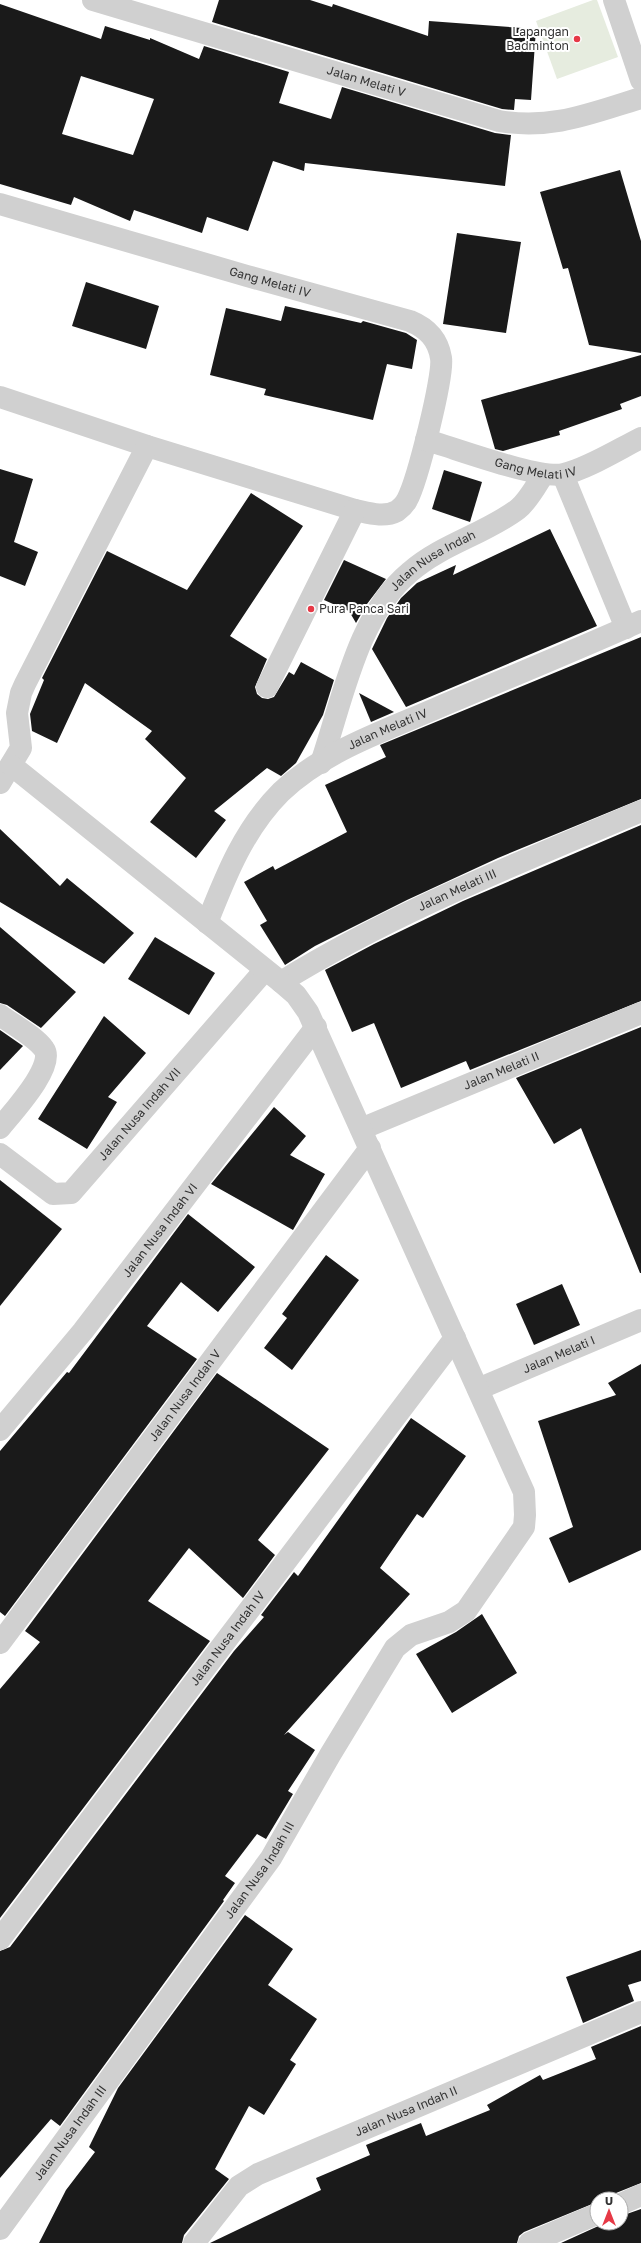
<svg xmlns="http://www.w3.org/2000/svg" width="641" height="2243" font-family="'Golos Text',sans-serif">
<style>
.green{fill:#e6ecdf}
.building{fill:#1a1a1a;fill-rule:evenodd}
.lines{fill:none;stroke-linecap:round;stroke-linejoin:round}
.minor{stroke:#d0d0d0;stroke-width:22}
.poi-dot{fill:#e63946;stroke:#fff;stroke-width:1.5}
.labels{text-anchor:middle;stroke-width:4;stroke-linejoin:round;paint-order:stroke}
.poi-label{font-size:12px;fill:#333;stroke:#fff;text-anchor:end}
.street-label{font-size:12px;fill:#333;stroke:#fff}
</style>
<rect width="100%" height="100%" fill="#fff"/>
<path class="green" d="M593 0H597L618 57 557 79 536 21Z"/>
<g class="building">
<path d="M219 0H310L332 7 333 4 428 36 429 21 536 29 531 100 515 99 514 110 502 109 212 22Z"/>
<path d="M0 4 101 39 105 26 150 40V38L199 59 204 46 289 72 279 103 331 119 342 87 495 133 511 135 505 186 305 163 304 171 273 161 248 231 207 217 202 233 134 210 130 221 74 197 71 205 0 184ZM81 76 154 99 133 155 62 134Z"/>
<path d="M620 170 641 241V353L589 345 568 268 563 269 540 192Z"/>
<path d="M457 233 521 242 506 333 443 324Z"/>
<path d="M86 282 159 306 146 349 72 326Z"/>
<path d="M285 306 361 323 363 321 406 333 417 340 412 369 387 364 373 420 264 395 266 389 210 375 226 308 281 321Z"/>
<path d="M641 355V396L620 404 622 409 559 431 560 435 503 451 495 449 481 400Z"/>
<path d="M0 469 33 479 14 542 38 552 25 586 0 576Z"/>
<path d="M444 470 482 482 470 522 432 509Z"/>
<path d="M251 493 303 526 230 636 267 659 255 687 257 694 262 698 268 699 274 697 289 672 294 675 301 662 334 680 323 715 296 763 281 776 267 768 214 811 226 820 196 858 150 822 186 778 145 739 152 731 85 683 57 743 32 731 30 714 44 680 42 678 107 551 187 590Z"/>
<path d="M550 529 597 626 406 707 372 649 387 618 401 598 417 583 456 565 453 575Z"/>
<path d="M344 560 386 579 367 604 356 623 349 611 324 600Z"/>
<path d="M641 637V799L498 858 407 900 315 946 285 965 260 925 267 921 244 882 273 866 275 870 347 832 325 785 386 757 380 745Z"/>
<path d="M359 693 394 712 371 722Z"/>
<path d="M641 825V1001L470 1070 466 1061 401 1088 374 1023 352 1032 325 970 374 944 463 901Z"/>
<path d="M0 829 60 886 67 878 134 933 104 964 0 902Z"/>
<path d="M0 927 76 992 41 1028 7 1005 0 1003Z"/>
<path d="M155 937 215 973 189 1015 128 979Z"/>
<path d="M104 1016 146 1053 108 1097 117 1102 87 1149 38 1119Z"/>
<path d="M641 1027V1273H640L581 1128 554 1144 516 1078Z"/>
<path d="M0 1030 23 1046 0 1070Z"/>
<path d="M274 1107 306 1136 290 1155 325 1174 293 1230 211 1184Z"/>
<path d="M0 1180 62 1229 0 1306Z"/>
<path d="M188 1214 255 1267 218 1312 181 1282 147 1326 197 1359 5 1616 0 1612V1451L67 1372 69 1373Z"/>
<path d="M326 1255 359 1280 292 1370 264 1348 287 1318 282 1314Z"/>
<path d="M562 1284 580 1325 534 1345 516 1304Z"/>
<path d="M641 1364V1550L569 1583 549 1538 573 1527 538 1421 616 1395 608 1383Z"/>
<path d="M217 1373 329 1449 258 1540 275 1555 243 1598 189 1548 148 1601 210 1641 0 1918V1689L40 1642 25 1631Z"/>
<path d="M411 1418 466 1456 423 1518 417 1514 380 1568 410 1594 284 1735 288 1732 315 1750 288 1791 293 1794 266 1839 257 1834 225 1876 235 1883 223 1900 224 1901 60 2126 51 2119 0 2178V1951L10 1947 234 1651 264 1617 261 1615 294 1572 298 1576Z"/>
<path d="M482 1614 517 1673 452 1713 416 1654 456 1632Z"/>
<path d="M245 1915 293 1949 268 1985 317 2019 290 2060 296 2064 264 2115 249 2106 215 2169 229 2179 184 2235 182 2243H39L66 2190 95 2152 89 2147 118 2088Z"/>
<path d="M641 1950V1981L628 1985 634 2001 583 2023 566 1977Z"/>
<path d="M641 2026V2183L616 2193 610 2199H597V2202L524 2232 519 2236 517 2243H210L321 2190 316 2178 370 2155 366 2145 421 2123 426 2136 490 2110 487 2105 540 2075 543 2080 596 2059 591 2047Z"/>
<path d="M641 2209V2243H561L605 2223H621V2216Z"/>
</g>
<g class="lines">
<g class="minor">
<path id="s1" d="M93 0 499 121C553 130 591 113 641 98"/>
<path d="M614 0 641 80"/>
<path id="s2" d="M0 204 247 276 410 321C427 328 438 339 441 358 444 376 417 482 407 500 405 504 401 508 397 511 384 518 369 513 355 510L147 446 0 397"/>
<path id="s3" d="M426 440C455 448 539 480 564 474 587 469 619 449 641 438"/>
<path d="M563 475 626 628"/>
<path d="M267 687 355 510"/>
<path id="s4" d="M321 763C343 699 357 616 410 572 442 544 485 534 518 509 528 501 536 486 543 475"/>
<path d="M0 783 21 748 17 713 21 693 25 684 147 446"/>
<path id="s5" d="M207 923C226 875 244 829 281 792 324 751 384 731 437 708 505 679 574 651 641 621"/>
<path id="s6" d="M281 982C394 912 519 863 641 811"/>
<path d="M0 1015C12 1024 36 1037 44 1049 56 1066 11 1114 0 1128"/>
<path id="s7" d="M361 1129 641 1013"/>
<path id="s8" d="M0 1154 53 1194 71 1193 264 971"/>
<path id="s9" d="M478 1389 641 1320"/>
<path id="s10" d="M0 1430 83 1331 316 1027"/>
<path id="s11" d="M0 1643 370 1148"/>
<path id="s12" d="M0 1939 455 1338"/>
<path d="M621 2204 641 2195"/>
<path id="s13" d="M0 2229 271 1858 330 1755 395 1648 411 1635 449 1622 466 1611 524 1527 525 1515 524 1492 308 1012 296 995 281 982 11 765"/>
<path id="s14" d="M194 2243 239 2186 258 2174 641 2012"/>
<path d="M529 2243 597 2214"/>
</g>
</g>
<g class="poi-dot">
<circle cx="577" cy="39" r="4"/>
<circle cx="311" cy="609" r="4"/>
</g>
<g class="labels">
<g class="poi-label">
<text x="569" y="36">Lapangan<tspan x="569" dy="14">Badminton</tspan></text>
<text x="319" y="613" text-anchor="start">Pura Panca Sari</text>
</g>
<g class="street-label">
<text dy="4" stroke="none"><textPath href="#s1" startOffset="285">Jalan Melati V</textPath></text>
<text dy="4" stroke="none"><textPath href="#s2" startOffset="281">Gang Melati IV</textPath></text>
<text dy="4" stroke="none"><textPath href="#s3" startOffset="114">Gang Melati IV</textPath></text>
<text dy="4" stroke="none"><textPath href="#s4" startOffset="239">Jalan Nusa Indah</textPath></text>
<text dy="4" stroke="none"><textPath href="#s5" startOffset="276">Jalan Melati IV</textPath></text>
<text dy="4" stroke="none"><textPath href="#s6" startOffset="199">Jalan Melati III</textPath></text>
<text dy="4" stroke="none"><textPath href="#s7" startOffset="152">Jalan Melati II</textPath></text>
<text dy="4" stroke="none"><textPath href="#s8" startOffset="189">Jalan Nusa Indah VII</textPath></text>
<text dy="4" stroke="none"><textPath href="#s10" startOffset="256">Jalan Nusa Indah VI</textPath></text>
<text dy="4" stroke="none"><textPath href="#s9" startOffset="88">Jalan Melati I</textPath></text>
<text dy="4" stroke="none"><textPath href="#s11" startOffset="309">Jalan Nusa Indah V</textPath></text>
<text dy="4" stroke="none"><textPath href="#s12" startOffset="377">Jalan Nusa Indah IV</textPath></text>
<text dy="4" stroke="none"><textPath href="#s13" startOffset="443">Jalan Nusa Indah III</textPath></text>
<text dy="4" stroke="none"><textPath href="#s14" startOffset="256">Jalan Nusa Indah II</textPath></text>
<text dy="4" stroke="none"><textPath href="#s13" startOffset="119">Jalan Nusa Indah III</textPath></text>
</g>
</g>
<g transform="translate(609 2211)"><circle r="19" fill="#ffffff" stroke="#adadad"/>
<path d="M0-3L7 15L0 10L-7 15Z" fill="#e63946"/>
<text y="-6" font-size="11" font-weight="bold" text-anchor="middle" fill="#333333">U</text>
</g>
</svg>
